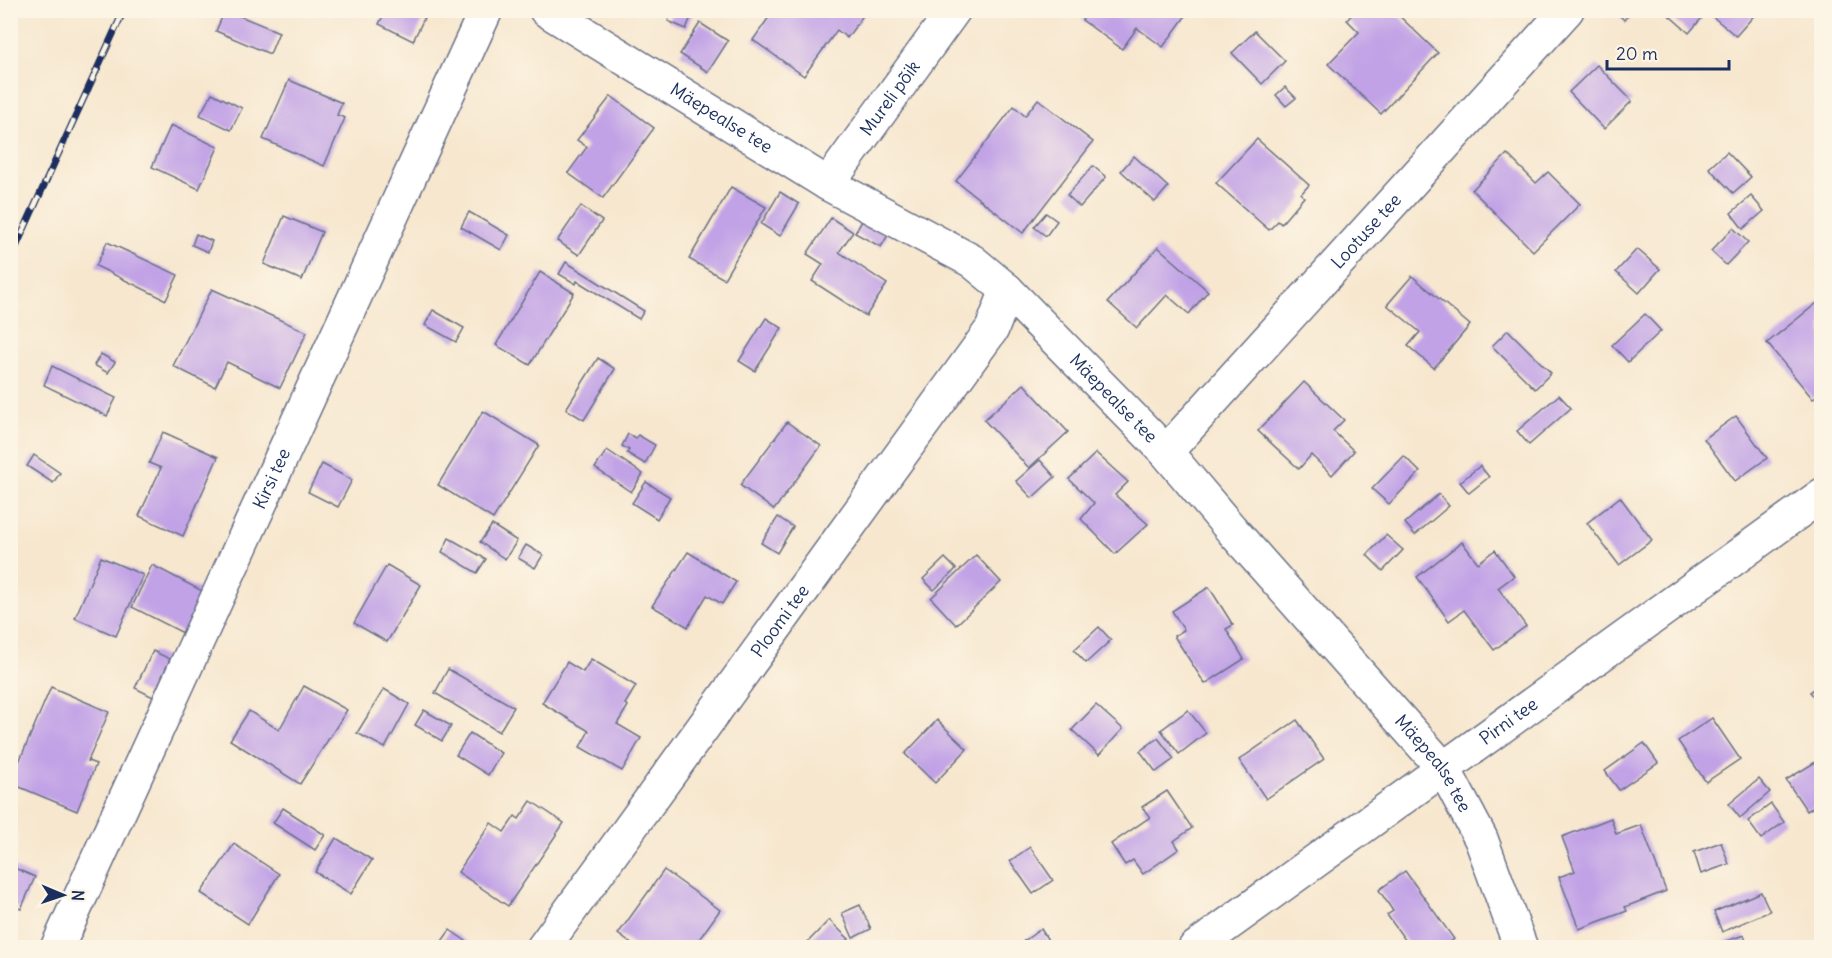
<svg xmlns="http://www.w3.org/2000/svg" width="1832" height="958" font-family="Delius,sans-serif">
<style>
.building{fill:#c1a2e6}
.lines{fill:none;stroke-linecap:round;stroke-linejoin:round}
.street-casing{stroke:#686f86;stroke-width:36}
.street{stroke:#fff;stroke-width:33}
.rail-casing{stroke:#1b2f5e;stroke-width:7}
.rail{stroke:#fcf5e5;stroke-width:4.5;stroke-dasharray:14;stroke-linecap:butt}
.labels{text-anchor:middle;stroke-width:4.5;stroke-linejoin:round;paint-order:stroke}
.street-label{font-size:18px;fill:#1b2f5e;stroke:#fcf5e5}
</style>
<rect width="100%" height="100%" fill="#fcf5e5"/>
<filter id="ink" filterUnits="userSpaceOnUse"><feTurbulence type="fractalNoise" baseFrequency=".0167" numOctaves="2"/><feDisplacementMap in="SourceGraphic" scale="12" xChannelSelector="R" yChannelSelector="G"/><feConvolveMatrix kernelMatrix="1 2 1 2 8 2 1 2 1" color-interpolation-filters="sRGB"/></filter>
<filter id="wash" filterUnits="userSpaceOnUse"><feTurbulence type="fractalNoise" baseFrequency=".008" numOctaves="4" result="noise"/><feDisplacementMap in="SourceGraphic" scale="24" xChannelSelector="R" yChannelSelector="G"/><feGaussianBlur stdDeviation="1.35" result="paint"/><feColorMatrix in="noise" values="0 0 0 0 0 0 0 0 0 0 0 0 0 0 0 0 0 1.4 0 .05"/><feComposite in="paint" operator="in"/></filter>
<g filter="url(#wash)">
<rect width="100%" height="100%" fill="#f7e7cf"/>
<g id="blocks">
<g class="building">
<path d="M225 10 279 32 270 54 216 31Z"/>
<path d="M386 10H428L413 41 379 24Z"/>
<path d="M673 10H694L686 29 668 21Z"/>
<path d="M774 10H867L847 38 837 30 804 76 753 40Z"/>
<path d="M1089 10H1190L1163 47 1137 28 1122 49 1082 20Z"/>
<path d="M1356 10H1393L1438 53 1381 114 1328 64 1359 32 1347 20Z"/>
<path d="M1614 10H1633L1624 20Z"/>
<path d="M1663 10H1759L1736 36 1707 12 1689 33Z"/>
<path d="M700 23 728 41 708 72 680 54Z"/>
<path d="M1255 31 1285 61 1262 84 1232 53Z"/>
<path d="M1597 65 1632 101 1604 129 1569 92Z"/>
<path d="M289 80 342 103 337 115 345 118 324 166 263 139Z"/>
<path d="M1285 87 1296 98 1286 106 1276 95Z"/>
<path d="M212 93 242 108 231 130 200 115Z"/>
<path d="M611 96 654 128 603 198 568 173 587 147 577 140Z"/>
<path d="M1038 99 1093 142 1023 233 956 181 1014 106 1025 116Z"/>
<path d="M171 125 218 147 199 189 152 167Z"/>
<path d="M1257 139 1309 185 1301 194 1304 197 1281 224 1278 221 1269 230 1216 183Z"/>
<path d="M1727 152 1751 177 1733 193 1709 168Z"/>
<path d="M1507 154 1536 183 1548 172 1580 204 1533 251 1472 190Z"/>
<path d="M1134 156 1168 187 1155 202 1121 171Z"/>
<path d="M1093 166 1106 177 1080 207 1067 195Z"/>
<path d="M731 187 766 207 724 279 689 259Z"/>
<path d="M780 192 799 204 780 236 761 224Z"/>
<path d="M1751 196 1764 211 1743 229 1731 213Z"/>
<path d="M581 206 602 221 579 255 557 241Z"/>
<path d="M469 212 509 235 501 250 461 227Z"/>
<path d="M1046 213 1057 221 1046 236 1034 227Z"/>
<path d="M284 216 322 232 302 280 264 264Z"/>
<path d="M831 218 853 232 839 252 887 284 866 316 812 281 823 264 807 254Z"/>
<path d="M862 221 888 235 881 247 855 233Z"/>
<path d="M1733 228 1748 242 1726 265 1711 251Z"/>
<path d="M196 234 212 241 208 252 192 245Z"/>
<path d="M107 242 178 275 166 300 96 266Z"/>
<path d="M1158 247 1208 291 1189 314 1167 295 1137 328 1108 302Z"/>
<path d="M1637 249 1660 269 1639 293 1616 272Z"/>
<path d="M566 262 644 311 639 319 577 281 576 284 559 274Z"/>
<path d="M540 272 574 293 530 365 496 345Z"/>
<path d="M1412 276 1470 325 1434 368 1408 346 1420 332 1387 305Z"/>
<path d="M212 289 307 332 280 388 227 362 215 387 173 366Z"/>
<path d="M1822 299V393L1813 399 1767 343Z"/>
<path d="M433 310 464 328 456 342 425 325Z"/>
<path d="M1645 314 1661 331 1628 362 1612 345Z"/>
<path d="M766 318 782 328 755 371 739 361Z"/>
<path d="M1508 330 1551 373 1535 389 1492 346Z"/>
<path d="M101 354 115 362 108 373 94 365Z"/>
<path d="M598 358 615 369 584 420 566 409Z"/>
<path d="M52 366 116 398 107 416 44 385Z"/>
<path d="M1304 382 1344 420 1333 431 1354 451 1332 475 1311 455 1299 469 1258 431Z"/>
<path d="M1024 384 1068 432 1029 468 984 420Z"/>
<path d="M1559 395 1571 408 1529 445 1517 431Z"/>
<path d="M483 411 539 445 493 519 438 485Z"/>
<path d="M1736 416 1767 458 1735 481 1704 439Z"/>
<path d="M787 422 821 446 774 510 740 485Z"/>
<path d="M163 432 218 457 183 536 139 516 161 468 149 463Z"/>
<path d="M628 434 636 438 638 435 655 445 645 464 627 453 629 450 622 446Z"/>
<path d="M607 450 643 474 631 492 595 468Z"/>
<path d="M1096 453 1128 482 1115 495 1148 524 1115 554 1081 519 1094 503 1069 479Z"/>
<path d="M34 455 60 473 53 483 27 466Z"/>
<path d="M1404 456 1420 472 1389 504 1372 489Z"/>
<path d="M1040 460 1055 477 1032 498 1016 481Z"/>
<path d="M322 464 352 480 338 507 308 492Z"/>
<path d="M1480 466 1489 477 1469 493 1460 482Z"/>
<path d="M646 482 670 497 657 519 632 503Z"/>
<path d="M1439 494 1449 506 1415 535 1405 523Z"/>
<path d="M1620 497 1652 540 1619 565 1587 523Z"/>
<path d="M778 517 793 527 777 553 761 543Z"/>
<path d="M492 525 517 541 505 559 480 542Z"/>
<path d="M1386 535 1403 550 1383 571 1367 555Z"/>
<path d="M449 538 486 559 477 573 442 552Z"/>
<path d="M1462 542 1478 563 1495 550 1514 576 1498 588 1526 626 1494 650 1464 610 1449 621 1417 577Z"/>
<path d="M526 545 543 555 535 568 518 558Z"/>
<path d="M688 552 736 582 722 604 707 595 688 627 652 606Z"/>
<path d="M976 555 1001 582 956 625 931 598Z"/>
<path d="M101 557 143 575 116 636 75 618Z"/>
<path d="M945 558 956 569 934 590 923 579Z"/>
<path d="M152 565 206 593 185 634 132 607Z"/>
<path d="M387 565 421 585 387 642 354 623Z"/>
<path d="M1209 587 1233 625 1226 629 1244 659 1205 684 1174 636 1184 630 1172 611Z"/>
<path d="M1099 627 1111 640 1086 663 1074 650Z"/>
<path d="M153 651 170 659 153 697 135 688Z"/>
<path d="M591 659 636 686 625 704 628 706 617 724 641 738 622 771 580 747 589 731 542 703 567 662 583 672Z"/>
<path d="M448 669 514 707 499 732 435 693Z"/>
<path d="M1822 684V707L1810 692Z"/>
<path d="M304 686 347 710 300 784 230 740 249 711 279 730Z"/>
<path d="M51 687 109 712 88 761 96 764 77 811 10 783Z"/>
<path d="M384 689 409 704 385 748 357 733Z"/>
<path d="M1096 705 1123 729 1099 755 1072 730Z"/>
<path d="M424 710 451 726 442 741 415 725Z"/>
<path d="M1188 710 1206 733 1179 754 1161 730Z"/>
<path d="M1712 718 1740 759 1706 782 1678 741Z"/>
<path d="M937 720 967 749 935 783 905 754Z"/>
<path d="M1297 720 1324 759 1266 799 1239 760Z"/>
<path d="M470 733 501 753 488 775 456 755Z"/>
<path d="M1158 738 1174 759 1156 772 1140 751Z"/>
<path d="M1644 743 1658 763 1619 790 1605 771Z"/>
<path d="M1822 758V802L1807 811 1786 780Z"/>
<path d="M1759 779 1770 792 1740 818 1729 804Z"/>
<path d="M1167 791 1192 828 1174 841 1179 849 1143 874 1133 860 1125 865 1111 844 1150 817 1142 807Z"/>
<path d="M531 801 564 823 508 906 458 872 491 823 504 832 515 816 519 819Z"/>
<path d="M1771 804 1784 822 1761 839 1748 821Z"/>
<path d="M283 808 325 835 315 850 273 823Z"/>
<path d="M1611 818 1616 834 1641 825 1666 891 1625 907 1627 911 1579 929 1559 877 1575 871 1562 837Z"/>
<path d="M336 838 372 860 351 894 315 872Z"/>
<path d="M1721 842 1729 864 1701 874 1694 852Z"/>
<path d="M234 844 279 874 248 924 201 893Z"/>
<path d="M1030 847 1053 880 1033 894 1010 861Z"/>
<path d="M10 866 35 877 21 909 10 905Z"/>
<path d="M664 870 720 910 693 948H637L618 934Z"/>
<path d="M1405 871 1454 939 1443 948H1411L1387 915 1393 911 1379 890Z"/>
<path d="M1761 892 1770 911 1722 932 1714 912Z"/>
<path d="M860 905 871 929 853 938 842 913Z"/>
<path d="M829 920 849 939 840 948H802Z"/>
<path d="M1041 929 1053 948H1014Z"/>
<path d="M450 930 476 948H437Z"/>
<path d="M1744 935 1748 948H1715L1714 945Z"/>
</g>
</g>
</g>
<g filter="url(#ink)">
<use href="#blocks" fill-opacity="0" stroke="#686f86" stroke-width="1.5"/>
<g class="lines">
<g class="street-casing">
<g id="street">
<path id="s1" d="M546 10 828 184 972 261 1007 290 1166 452 1231 529 1444 769 1481 839 1521 948"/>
<path id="s2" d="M828 184 954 10"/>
<path id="s3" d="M1166 452 1567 10"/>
<path id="s4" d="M57 948 486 10"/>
<path id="s5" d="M543 948 992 329 1007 290"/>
<path id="s6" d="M1195 948 1822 495"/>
</g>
</g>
<use href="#street" class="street"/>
<g class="rail-casing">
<path id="rail" d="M10 260 124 10"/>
</g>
<use href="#rail" class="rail"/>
</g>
</g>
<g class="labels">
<g class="street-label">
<text dy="6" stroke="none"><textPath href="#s2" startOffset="106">Mureli põik</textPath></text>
<text dy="6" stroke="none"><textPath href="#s1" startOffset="206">Mäepealse tee</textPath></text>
<text dy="6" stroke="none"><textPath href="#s3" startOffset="298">Lootuse tee</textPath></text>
<text dy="6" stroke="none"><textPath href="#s1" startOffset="692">Mäepealse tee</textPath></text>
<text dy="6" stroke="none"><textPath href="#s4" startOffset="516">Kirsi tee</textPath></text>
<text dy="6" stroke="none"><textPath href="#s5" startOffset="404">Ploomi tee</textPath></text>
<text dy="6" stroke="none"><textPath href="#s6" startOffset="387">Pirni tee</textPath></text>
<text dy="6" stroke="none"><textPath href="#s1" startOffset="1178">Mäepealse tee</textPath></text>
</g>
</g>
<rect width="1832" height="958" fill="none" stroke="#fcf5e5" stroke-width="36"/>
<g transform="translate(63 895) rotate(92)" stroke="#fcf5e5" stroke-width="4.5" paint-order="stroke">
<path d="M0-4.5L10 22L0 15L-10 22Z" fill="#1b2f5e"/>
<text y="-9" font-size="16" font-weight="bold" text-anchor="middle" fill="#1b2f5e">N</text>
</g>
<path d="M1607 60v9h122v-9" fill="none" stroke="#1b2f5e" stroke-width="3"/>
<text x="1616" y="60" font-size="18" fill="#1b2f5e" stroke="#fcf5e5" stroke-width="4.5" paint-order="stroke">20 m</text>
</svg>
